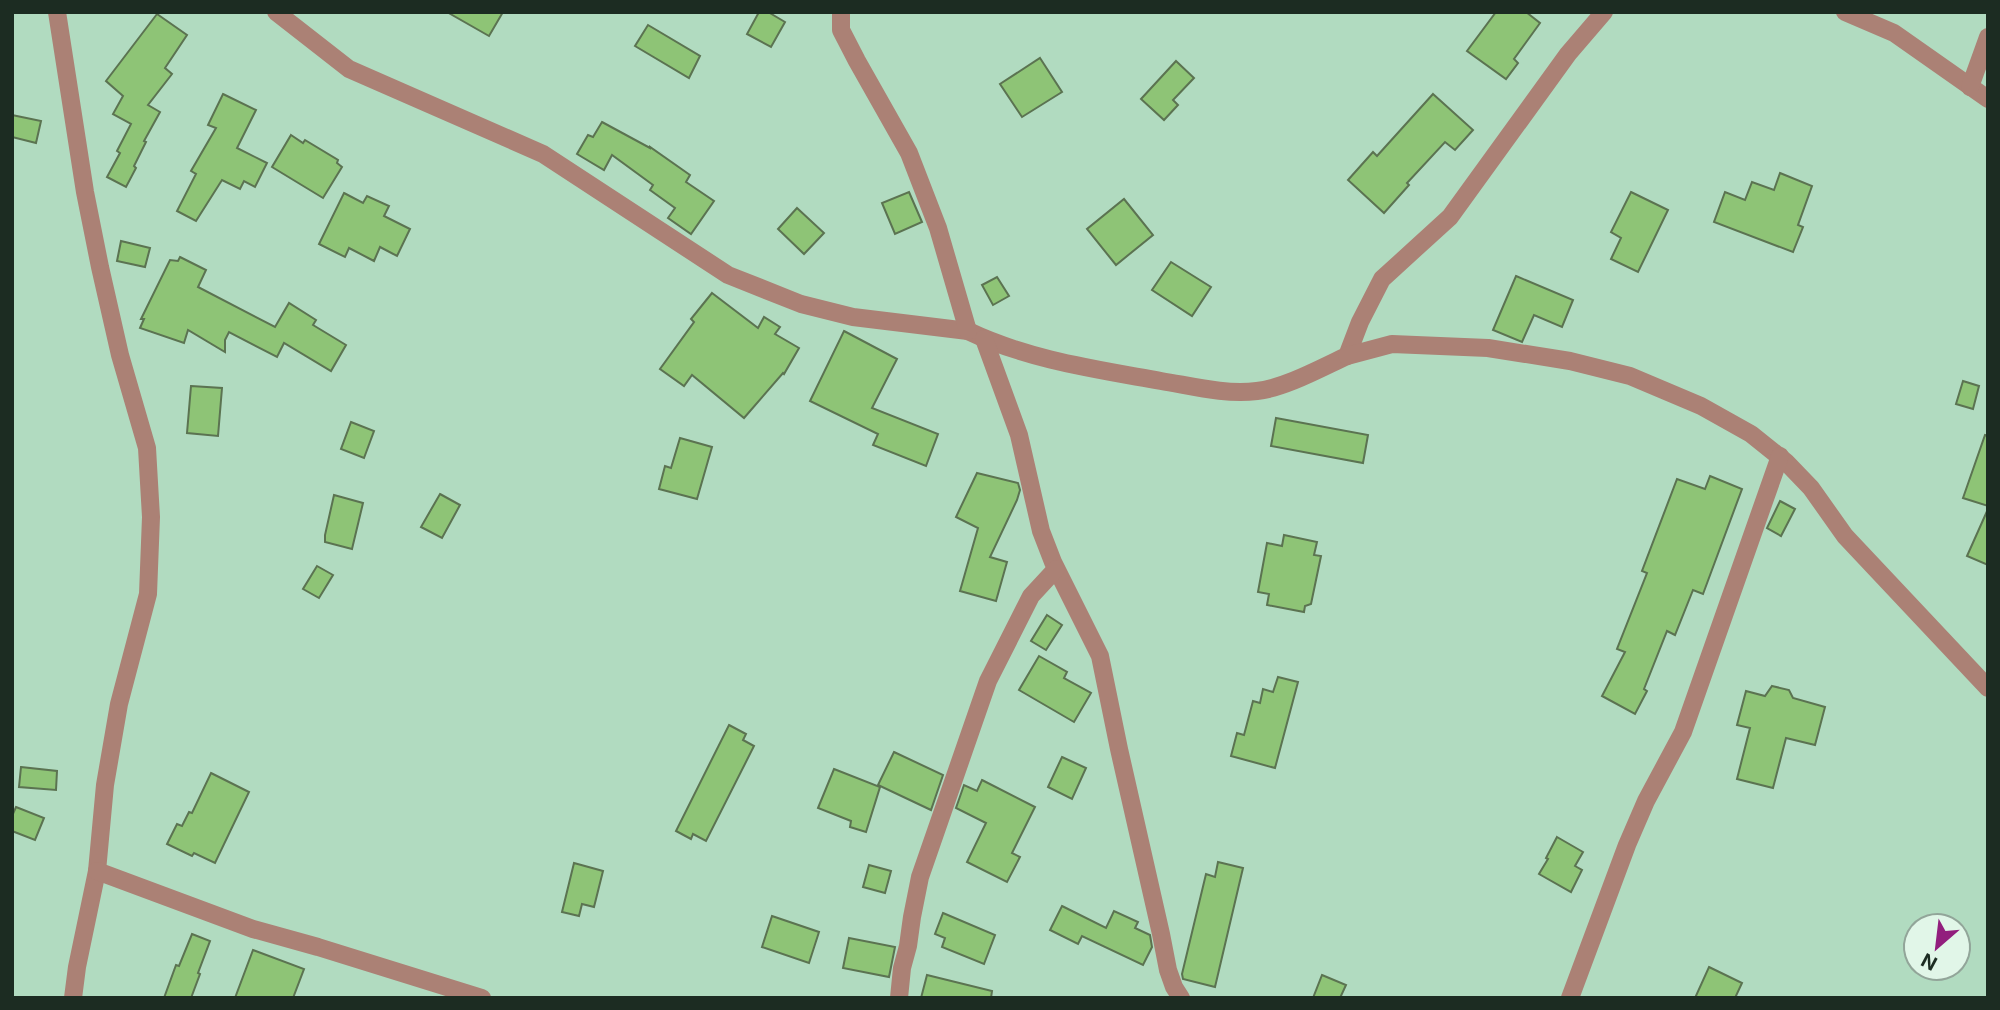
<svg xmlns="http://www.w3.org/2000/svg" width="2000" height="1010" font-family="Inter,sans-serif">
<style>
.building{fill:#8ec476;stroke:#5b7351;stroke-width:2}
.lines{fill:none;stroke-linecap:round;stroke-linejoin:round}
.minor{stroke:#ab8175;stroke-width:18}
</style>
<rect width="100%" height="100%" fill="#b1dbc0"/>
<g class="building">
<path d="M447 12H503L489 36Z"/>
<path d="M759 12H768L785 22 771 47 747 34Z"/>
<path d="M1496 12H1526L1540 23 1514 59 1518 63 1506 79 1467 51Z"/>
<path d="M157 14 187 35 165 68 172 74 148 105 160 112 144 141 146 142 134 166 136 168 126 187 107 177 120 153 117 151 131 124 113 114 123 96 106 81Z"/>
<path d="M648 25 700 56 689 78 635 46Z"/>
<path d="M1040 58 1062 92 1022 117 1000 84Z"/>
<path d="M1176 61 1194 78 1173 100 1178 105 1164 120 1141 99Z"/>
<path d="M223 94 256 110 237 148 267 163 255 187 244 181 240 189 222 180 196 221 177 211 196 174 191 171 216 128 208 125Z"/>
<path d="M1433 94 1473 130 1455 150 1445 142 1407 183 1409 185 1384 213 1348 180 1373 152 1377 156Z"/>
<path d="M12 115 41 121 36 143 12 137Z"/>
<path d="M602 122 650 148V147L690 175 686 182 714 201 691 234 668 218 675 208 650 190 653 185 612 155 604 170 577 154 588 135 593 137Z"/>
<path d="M291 135 303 143 305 140 338 160 337 163 342 167 323 198 272 167Z"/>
<path d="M1780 173 1812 186 1798 225 1803 227 1793 252 1714 222 1725 192 1745 200 1752 182 1774 190Z"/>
<path d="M909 192 922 222 895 234 882 203Z"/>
<path d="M1631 192 1668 210 1638 272 1611 259 1621 238 1611 232Z"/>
<path d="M344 193 363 203 367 196 389 206 384 216 410 229 397 256 380 247 374 261 349 248 345 257 319 244Z"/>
<path d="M1124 199 1153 235 1116 265 1087 229Z"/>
<path d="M797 208 824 233 804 254 778 229Z"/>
<path d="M121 241 150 248 145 267 117 261Z"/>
<path d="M180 257 206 270 198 287 275 327 289 303 316 320 313 325 346 345 331 371 284 343 277 357 229 332 225 340V352L188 330 184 343 140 328 144 319H141L170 260 178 261Z"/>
<path d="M1171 262 1211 287 1192 316 1152 290Z"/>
<path d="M1516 276 1573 300 1562 327 1534 315 1522 342 1493 330Z"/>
<path d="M997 277 1009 296 993 305 982 285Z"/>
<path d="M712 293 758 328 764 317 780 327 775 334 799 348 784 374 783 373 744 418 692 375 684 386 660 369 694 322 691 319Z"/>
<path d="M844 331 897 359 872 408 938 434 926 466 873 445 878 434 810 401Z"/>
<path d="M1963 381 1979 386 1973 409 1956 404Z"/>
<path d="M191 386 222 388 218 436 187 433Z"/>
<path d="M1276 418 1368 435 1363 463 1271 446Z"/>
<path d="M351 422 374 431 364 458 341 449Z"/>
<path d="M1985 435 1988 436V506L1963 498Z"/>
<path d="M680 438 712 447 697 499 659 489 665 466 671 468Z"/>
<path d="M977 473 1018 483 1020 490 1017 500 990 557 1007 562 996 601 960 591 978 528 956 517Z"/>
<path d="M1710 476 1742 489 1703 594 1693 590 1675 635 1667 631 1644 689 1647 691 1635 714 1602 696 1625 652 1617 649 1647 573 1642 571 1677 479 1705 489Z"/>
<path d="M440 494 460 505 442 538 421 527Z"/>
<path d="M334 495 363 503 352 549 325 542V535Z"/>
<path d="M1780 501 1795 509 1781 536 1767 528Z"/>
<path d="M1988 509V565L1967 556Z"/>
<path d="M1284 535 1317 542 1314 555 1321 556 1311 604 1305 606 1304 612 1267 605 1269 594 1258 592 1267 543 1282 546Z"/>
<path d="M317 566 333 575 319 598 303 589Z"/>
<path d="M1047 615 1062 625 1046 650 1031 641Z"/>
<path d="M1039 656 1067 672 1064 678 1091 693 1074 722 1019 690Z"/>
<path d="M1278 677 1298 682 1275 768 1231 756 1237 733 1244 735 1253 701 1260 703 1263 689 1273 692Z"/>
<path d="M1772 686 1789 690 1793 698 1825 707 1815 745 1786 738 1773 788 1737 779 1750 728 1737 725 1746 691 1765 696Z"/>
<path d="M729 725 746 734 743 740 754 746 706 841 693 834 691 839 676 831Z"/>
<path d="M894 752 943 775 931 810 878 785Z"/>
<path d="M1062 757 1086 768 1072 799 1048 787Z"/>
<path d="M21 767 57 771 56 790 19 787Z"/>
<path d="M834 769 880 787 866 832 850 827 851 821 818 808Z"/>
<path d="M211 773 249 792 215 863 194 853 192 856 167 844 177 824 182 826 189 812 192 813Z"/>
<path d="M982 780 1035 807 1012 853 1020 857 1007 882 967 862 986 823 956 808 964 785 977 791Z"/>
<path d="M16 807 44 818 35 840 12 831V816Z"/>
<path d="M1557 837 1583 852 1575 866 1582 870 1571 892 1539 874 1548 859 1546 858Z"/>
<path d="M1218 862 1243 868 1215 987 1183 979 1182 974 1206 874 1215 877Z"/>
<path d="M574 863 603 871 594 907 582 904 579 916 562 912Z"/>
<path d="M869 865 891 871 885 893 863 887Z"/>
<path d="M1062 906 1106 928 1114 911 1138 922 1135 928 1150 935 1152 947 1143 965 1082 936 1078 944 1050 930Z"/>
<path d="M943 913 995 935 984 964 942 947 945 938 935 934Z"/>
<path d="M772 916 819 932 809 963 762 947Z"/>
<path d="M192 934 210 941 198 973 200 974 191 998H164L176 965 179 966Z"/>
<path d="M849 938 895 947 889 977 843 968Z"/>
<path d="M253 950 304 969 293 998H235Z"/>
<path d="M1709 967 1742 983 1735 998H1695Z"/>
<path d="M927 975 992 991 991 998H921Z"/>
<path d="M1322 975 1346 985 1340 998H1313Z"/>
</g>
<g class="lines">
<g class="minor">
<path d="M57 12 85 192 100 267 120 355 147 448 151 517 148 594 119 704 105 785 97 871 77 967 73 998"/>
<path d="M276 12 349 69 543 154 728 275 801 304 853 317 968 331C1029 360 1095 369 1161 381 1192 386 1225 395 1257 391 1285 388 1321 368 1347 356L1360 322 1382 279 1450 217 1568 54 1604 12"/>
<path d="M841 12V30L857 61 909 153 938 228 968 331"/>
<path d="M1845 12 1894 33 1988 99"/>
<path d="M1970 87 1988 37"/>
<path d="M984 339 1019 435 1041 531 1053 562 1100 656 1119 749 1161 934 1168 970 1174 987 1181 998"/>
<path d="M1347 356 1392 344 1488 348 1570 361 1630 376 1701 406 1751 434 1786 462 1811 488 1845 536 1988 688"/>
<path d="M97 871 253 929 318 947 482 998"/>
<path d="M899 998 902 968 908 946 912 917 920 877 988 681 1031 596 1056 569"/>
<path d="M1570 998 1627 845 1646 801 1683 732 1780 456"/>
</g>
</g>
<rect width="2000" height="1010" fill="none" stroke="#1c2c22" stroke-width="28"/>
<g transform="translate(1937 947) rotate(208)"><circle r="33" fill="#e1f6e8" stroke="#92a599" stroke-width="2"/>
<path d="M0-5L12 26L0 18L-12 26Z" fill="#921e7d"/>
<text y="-10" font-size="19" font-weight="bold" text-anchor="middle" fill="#1c2c22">N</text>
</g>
</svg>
